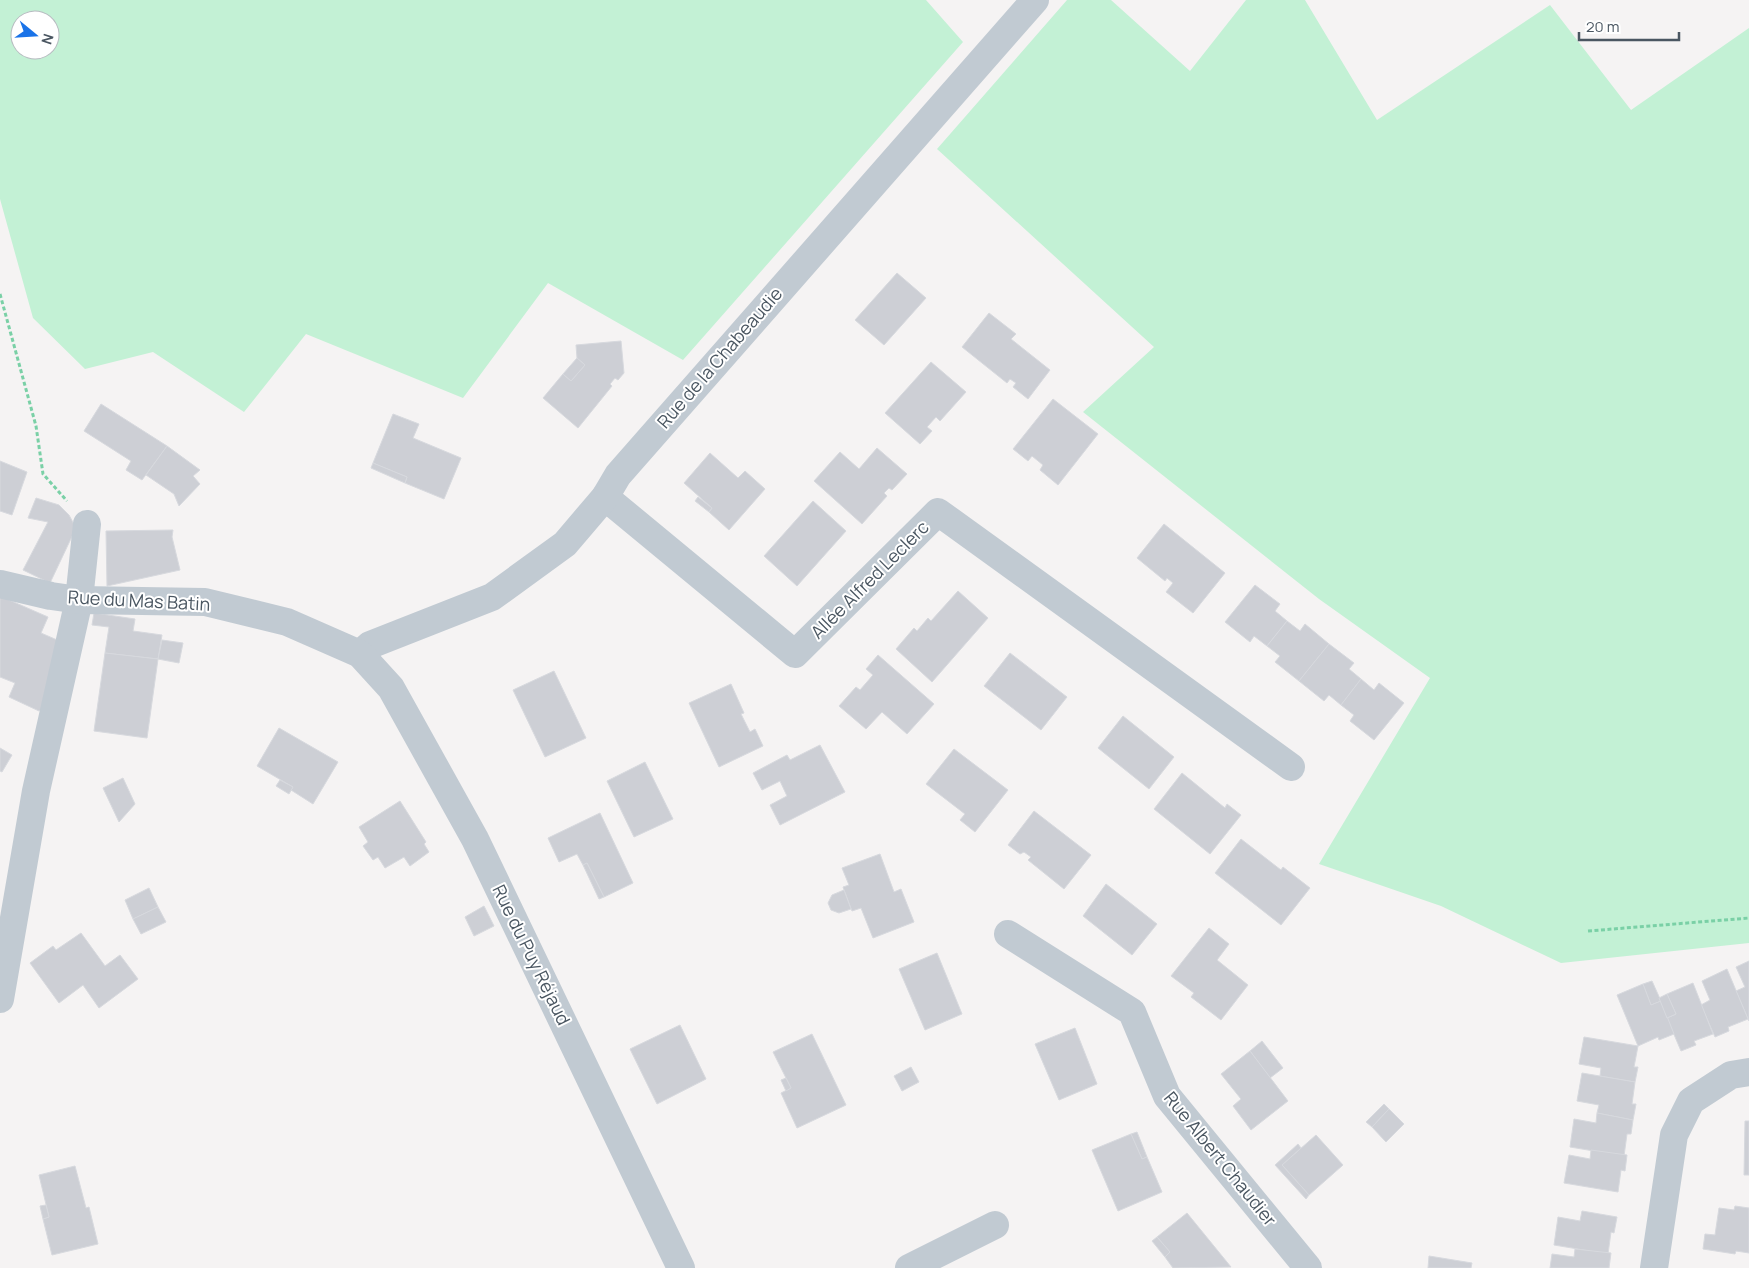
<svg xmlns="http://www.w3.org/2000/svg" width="1749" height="1268" font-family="Manrope,sans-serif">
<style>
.green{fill:#c3f1d5;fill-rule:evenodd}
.building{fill:#cdcfd5;stroke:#d7d9de}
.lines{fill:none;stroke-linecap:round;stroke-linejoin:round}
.path{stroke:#7ad0a6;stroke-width:3;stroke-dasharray:4 2.5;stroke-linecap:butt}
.minor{stroke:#c1cad2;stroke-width:28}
.tertiary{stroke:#c1cad2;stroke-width:28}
.labels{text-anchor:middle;stroke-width:4;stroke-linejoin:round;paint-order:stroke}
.street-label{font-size:18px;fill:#4a5661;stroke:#fff}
</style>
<rect width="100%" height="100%" fill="#f5f3f3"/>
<g class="green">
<path d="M0 0H926L963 42 683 360 548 283 463 398 306 334 244 412 153 352 85 369 33 318 0 199ZM20 20H50V50H20Z"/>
<path d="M1067 0H1111L1190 71 1246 0H1305L1377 120 1550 5 1631 110 1749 28V943L1561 963 1441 906 1319 864 1430 678 1319 599 1083 412 1154 347 937 149Z"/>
</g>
<g class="building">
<path d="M897 273 926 298 884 345 855 320Z"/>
<path d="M989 313 1016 334 1011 339 1050 370 1028 399 1013 387 1016 383 1010 379 1007 383 962 347Z"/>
<path d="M621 341 624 373 618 380 615 378 610 384 612 386 578 428 543 398 563 374 571 381 585 365 577 358 576 345Z"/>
<path d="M577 358 585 365 571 381 563 374Z"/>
<path d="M931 362 966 392 940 421 936 417 927 427 932 431 920 444 885 413Z"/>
<path d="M1053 399 1098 434 1058 485 1040 470 1043 465 1032 456 1028 461 1013 449Z"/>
<path d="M101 404 167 446 142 480 126 470 131 461 84 431Z"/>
<path d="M393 414 419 424 413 438 461 458 444 499 405 483 407 477 373 463Z"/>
<path d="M167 446 200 470 193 476 200 484 179 506 174 494 146 475Z"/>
<path d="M877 448 907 474 892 490 889 488 884 493 887 496 862 524 814 481 840 452 859 469Z"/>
<path d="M710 453 738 478 745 471 765 489 729 530 709 512 712 508 684 483Z"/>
<path d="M0 461 27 472 12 515 0 511Z"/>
<path d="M373 463 407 477 405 483 371 468Z"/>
<path d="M698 497 712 508 709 512 695 501Z"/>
<path d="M36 498 59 505 69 515 76 528 50 583 23 570 48 522 28 518Z"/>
<path d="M813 501 846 531 797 586 764 556Z"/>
<path d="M1164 524 1225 573 1193 613 1166 592 1173 583 1167 578 1165 581 1137 558Z"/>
<path d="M173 530 172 537 180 570 107 586 106 531Z"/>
<path d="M1255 585 1280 604 1275 611 1287 621 1267 646 1254 636 1250 642 1225 622Z"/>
<path d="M958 591 988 618 932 682 896 649 914 628 917 631 928 618 931 621Z"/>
<path d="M0 596 48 617 41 633 64 643 47 706 39 711 9 697 15 683 0 677Z"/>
<path d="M94 613 135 619 133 631 162 635 158 659 105 653 109 627 92 625Z"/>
<path d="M1287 621 1300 631 1305 624 1329 644 1299 681 1275 662 1280 656 1267 646Z"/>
<path d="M162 640 183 643 179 663 158 659Z"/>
<path d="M1329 644 1354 663 1349 669 1361 679 1341 705 1329 695 1324 701 1299 681Z"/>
<path d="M105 653 158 659 147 738 94 731Z"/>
<path d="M1010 653 1067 697 1041 730 984 686Z"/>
<path d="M878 655 934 704 907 734 882 712 866 729 839 706 856 687 860 690 873 675 866 669Z"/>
<path d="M554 671 586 738 545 757 513 690Z"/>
<path d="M1361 679 1374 690 1379 683 1404 703 1374 740 1350 721 1354 715 1341 705Z"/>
<path d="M731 684 744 713 741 714 750 732 755 729 763 746 719 767 689 703Z"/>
<path d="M1123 716 1174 757 1149 789 1098 748Z"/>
<path d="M279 728 338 762 313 804 291 790 293 787 257 766Z"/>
<path d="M820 745 845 792 780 825 770 805 787 796 780 781 762 790 753 773 787 755 790 760Z"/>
<path d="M0 748 12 755 2 772 0 771Z"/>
<path d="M954 749 1008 790 975 832 960 820 965 814 926 784Z"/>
<path d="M645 762 673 819 634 837 607 781Z"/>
<path d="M1182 773 1225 808 1227 804 1241 815 1210 854 1154 809Z"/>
<path d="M123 778 135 804 119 822 103 788Z"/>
<path d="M280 780 293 787 289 794 276 786Z"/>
<path d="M400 801 426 842 424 844 429 852 410 866 404 857 385 868 378 857 373 860 363 846 368 842 359 827Z"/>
<path d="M1034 811 1091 855 1064 889 1028 860 1031 857 1024 852 1020 854 1008 845Z"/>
<path d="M600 813 633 883 604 897 587 863 583 865 577 854 559 862 548 838Z"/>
<path d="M1241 839 1281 870 1283 867 1310 888 1281 925 1215 873Z"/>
<path d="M880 854 894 892 901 889 914 922 873 938 861 908 852 911 843 887 849 885 842 868Z"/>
<path d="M587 863 604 897 599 899 583 865Z"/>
<path d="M1106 884 1157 924 1132 955 1083 916Z"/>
<path d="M149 888 158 907 133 919 125 900Z"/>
<path d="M844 890 851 909 839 913 831 910 828 903 832 895Z"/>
<path d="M484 906 494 926 474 936 465 917Z"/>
<path d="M158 907 166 922 141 934 133 919Z"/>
<path d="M1209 928 1229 944 1217 960 1248 985 1221 1020 1191 997 1194 993 1171 976Z"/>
<path d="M81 933 105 966 120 955 138 979 99 1008 83 985 59 1003 30 963 53 946 56 950Z"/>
<path d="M937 953 962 1014 925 1030 899 969Z"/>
<path d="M1749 961V1021L1736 991 1745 987 1736 967Z"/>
<path d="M1727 969 1748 1019 1728 1027 1729 1031 1715 1037 1701 1005 1710 1000 1702 981Z"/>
<path d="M1652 981 1661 1001 1651 1005 1643 984Z"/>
<path d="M1693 983 1713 1034 1694 1041 1696 1045 1681 1051 1667 1018 1676 1014 1667 994Z"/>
<path d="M1643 984 1651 1005 1661 1001 1674 1034 1659 1040 1658 1037 1638 1046 1617 995Z"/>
<path d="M1667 994 1676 1014 1667 1018 1659 998Z"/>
<path d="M680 1025 706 1079 657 1104 630 1049Z"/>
<path d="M1075 1028 1097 1084 1059 1100 1035 1044Z"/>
<path d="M812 1034 846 1105 797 1128 781 1093 791 1088 773 1052Z"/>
<path d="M1584 1037 1638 1046 1634 1067H1638L1635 1082 1600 1076 1601 1068 1579 1064Z"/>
<path d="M1262 1041 1283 1068 1270 1078 1250 1051Z"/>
<path d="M1250 1051 1288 1101 1251 1130 1233 1106 1241 1099 1221 1074Z"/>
<path d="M911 1067 919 1082 902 1091 894 1076Z"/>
<path d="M1582 1073 1635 1082 1632 1104H1636L1633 1120 1597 1113 1599 1105 1577 1101Z"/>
<path d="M786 1078 791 1088 786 1091 781 1080Z"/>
<path d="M1384 1104 1389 1109 1372 1127 1366 1122Z"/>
<path d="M1389 1109 1404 1124 1386 1142 1372 1127Z"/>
<path d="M1597 1113 1633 1120 1631 1134H1627L1624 1156 1570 1147 1574 1119 1596 1123Z"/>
<path d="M1745 1121H1749V1175H1744Z"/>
<path d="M1137 1132 1147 1157 1142 1159 1131 1134Z"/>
<path d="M1131 1134 1142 1159 1147 1157 1162 1192 1118 1211 1092 1150Z"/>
<path d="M1316 1135 1343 1165 1309 1195 1282 1165Z"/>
<path d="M1298 1144 1301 1148 1282 1165 1309 1195 1306 1199 1275 1165Z"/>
<path d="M1591 1150 1627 1155 1625 1171 1621 1170 1618 1192 1564 1183 1569 1155 1590 1159Z"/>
<path d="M75 1166 86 1208 89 1207 98 1244 52 1255 43 1219 49 1217 39 1175Z"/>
<path d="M46 1205 49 1217 43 1219 40 1206Z"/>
<path d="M1735 1206 1749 1208V1253L1736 1251 1735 1254 1703 1249 1705 1234 1715 1235 1719 1208 1734 1210Z"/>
<path d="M1582 1211 1617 1217 1614 1233 1611 1232 1608 1254 1554 1245 1558 1217 1580 1221Z"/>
<path d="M1187 1213 1231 1267 1173 1268 1165 1257 1170 1252 1157 1237Z"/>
<path d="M1157 1237 1170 1252 1165 1257 1152 1241Z"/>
<path d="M1575 1249 1611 1253 1609 1268H1550L1552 1254 1574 1257Z"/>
<path d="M1429 1256 1472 1263 1471 1268H1428Z"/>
</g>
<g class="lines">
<g class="path">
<path d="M0 294 36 426 43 474 67 501"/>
<path d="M1588 931 1749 918"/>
</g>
<g class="minor">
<path d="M605 497 795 654 938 512 1291 767"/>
<path d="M360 654 370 645 492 597 565 544 605 497 618 475 1035 0"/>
<path d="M1008 934 1132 1012 1167 1096 1308 1268"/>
<path d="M0 999 36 791 79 600 87 524"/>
<path d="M909 1268 995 1225"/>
<path d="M1654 1268 1674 1135 1691 1101 1731 1075 1749 1072"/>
</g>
<path class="tertiary" d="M0 584 51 596 79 600 205 602 287 622 360 654 391 688 475 839 681 1268"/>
</g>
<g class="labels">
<g class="street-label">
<text transform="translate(720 358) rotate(-49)" y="6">Rue de la Chabeaudie</text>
<text transform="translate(870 580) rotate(-45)" y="6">Allée Alfred Leclerc</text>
<text transform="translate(139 601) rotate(3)" y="6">Rue du Mas Batin</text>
<text transform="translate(531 955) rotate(64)" y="6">Rue du Puy Réjaud</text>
<text transform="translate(1220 1159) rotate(51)" y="6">Rue Albert Chaudier</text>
</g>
</g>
<g transform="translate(35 35) rotate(108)"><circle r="24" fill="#ffffff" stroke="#b7bbc0"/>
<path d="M0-4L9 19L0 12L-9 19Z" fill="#1a73e8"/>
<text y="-8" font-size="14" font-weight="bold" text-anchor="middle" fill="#4a5661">N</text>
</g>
<path d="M1579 32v8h100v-8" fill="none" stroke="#4a5661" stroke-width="2.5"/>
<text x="1586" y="32" font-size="15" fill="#4a5661" stroke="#ffffff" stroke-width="4" paint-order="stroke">20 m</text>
</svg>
